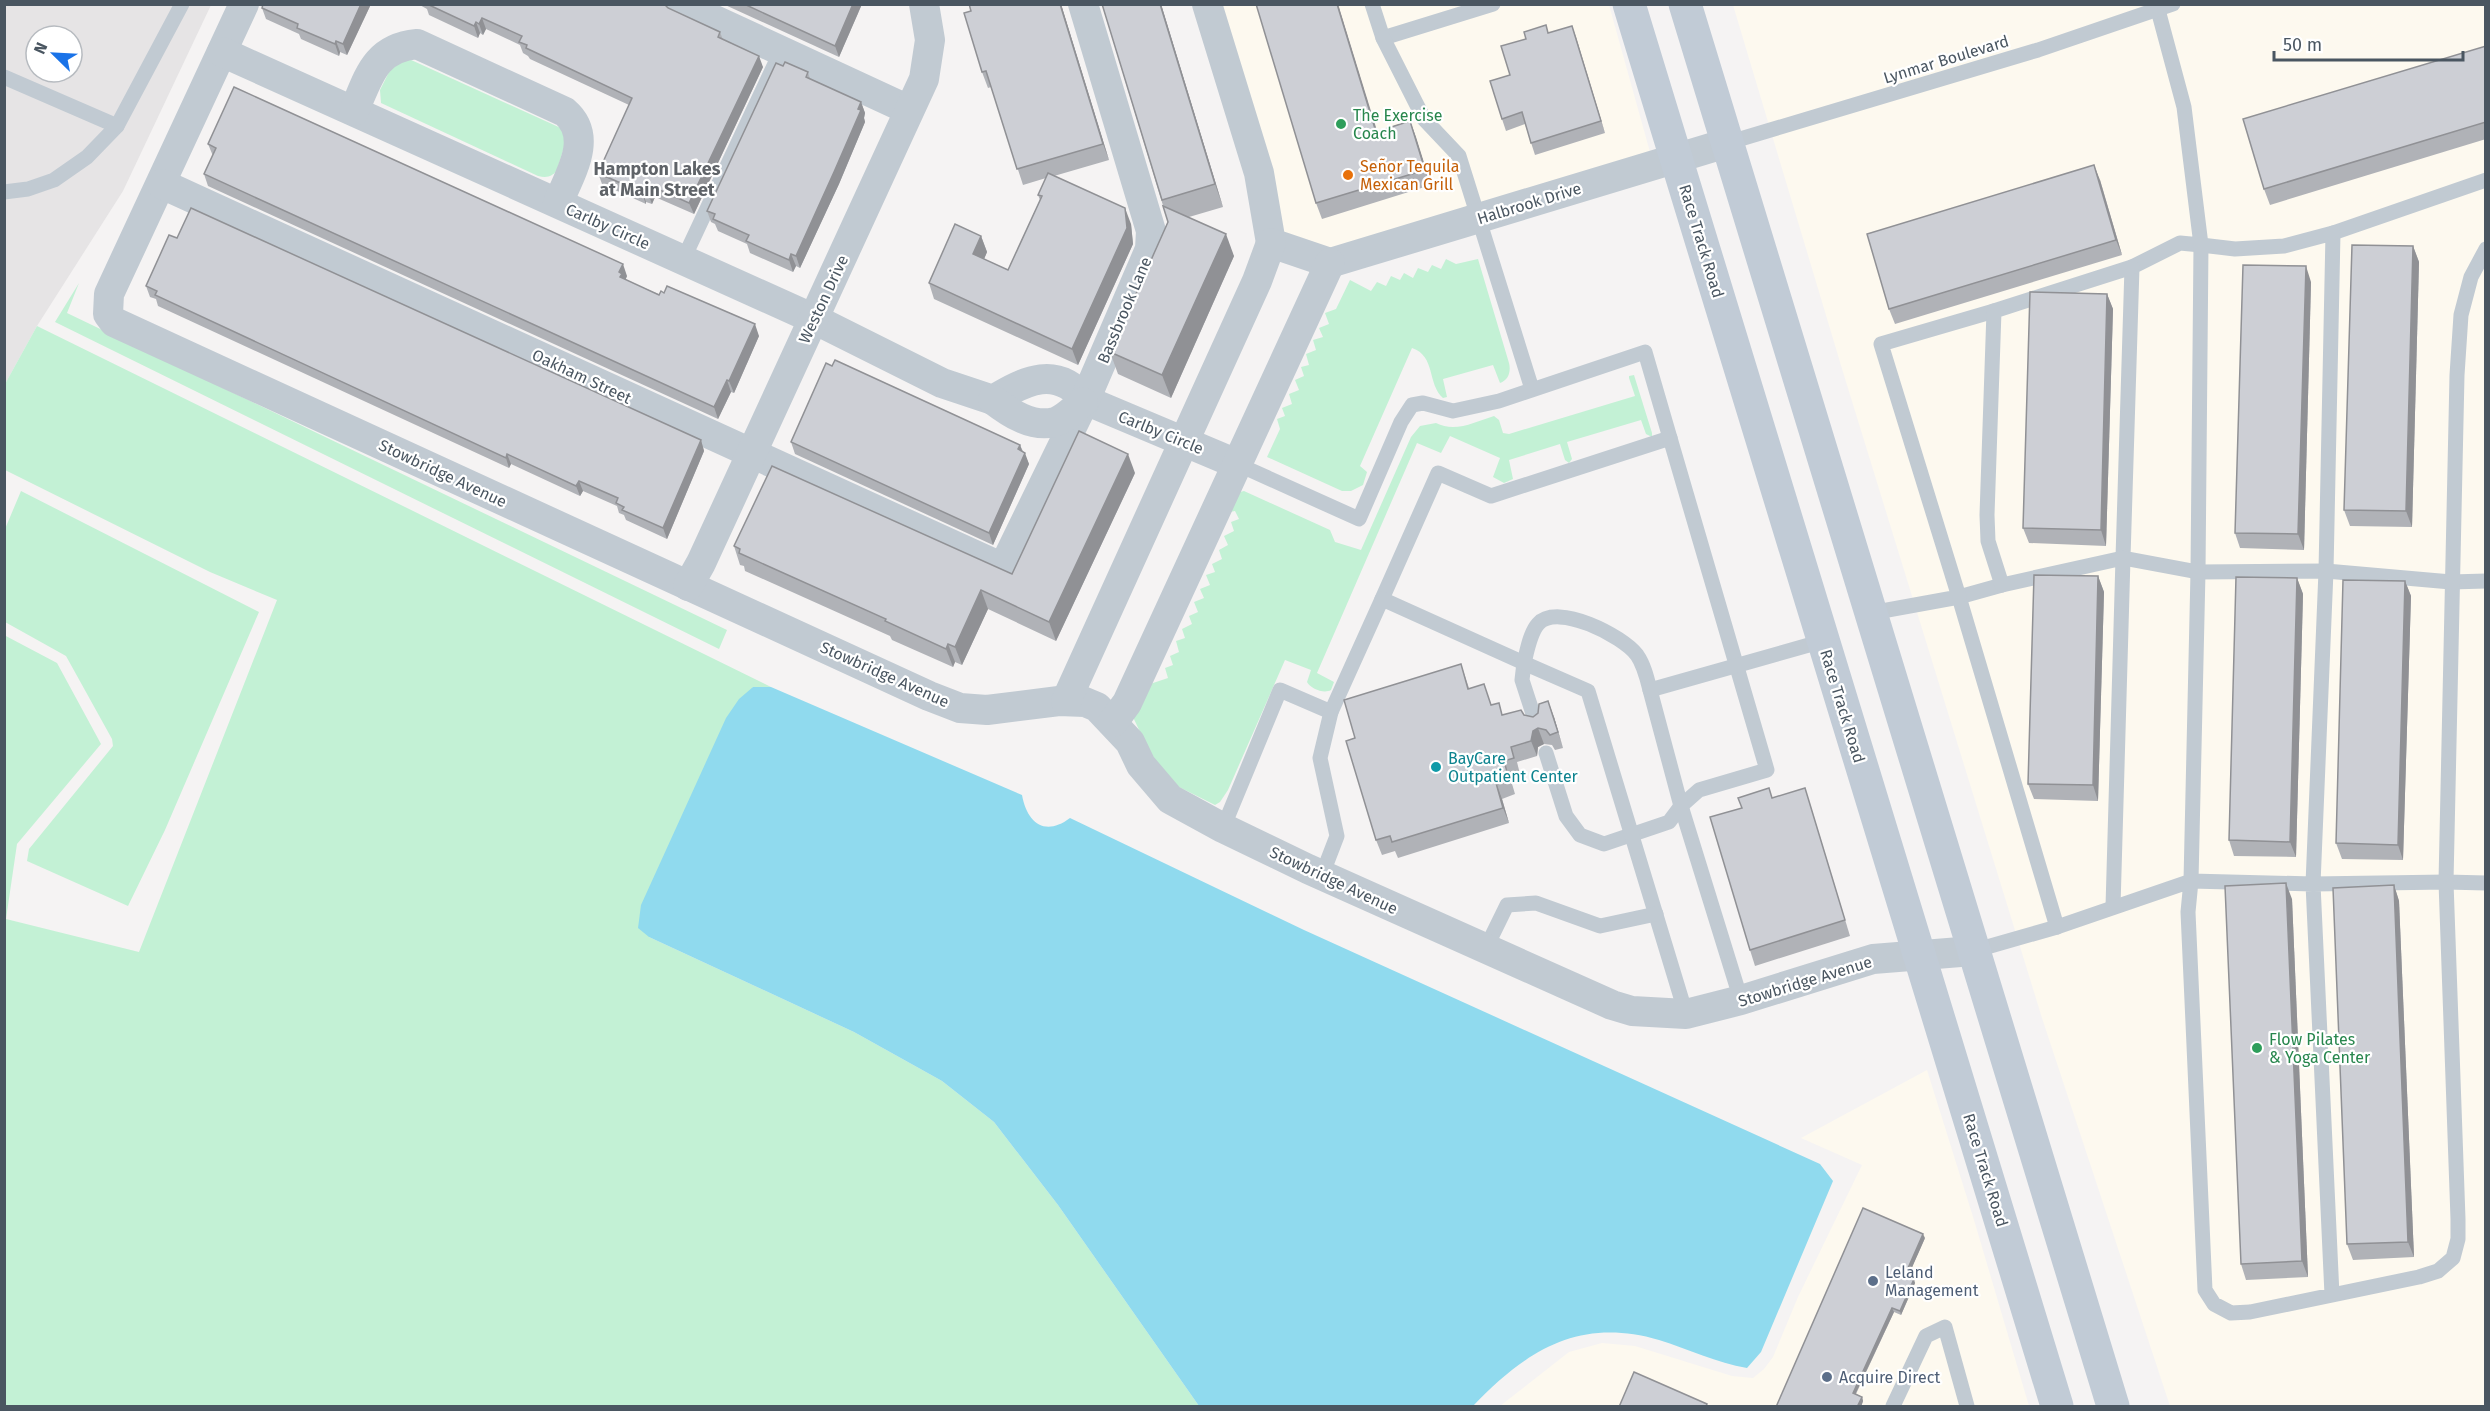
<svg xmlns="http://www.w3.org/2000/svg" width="2490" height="1411" font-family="'Fira Sans',sans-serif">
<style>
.commercial{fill:#fdf9ef}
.education{fill:#e6e4e5;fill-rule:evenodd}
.green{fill:#c3f1d5}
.water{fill:#90daee}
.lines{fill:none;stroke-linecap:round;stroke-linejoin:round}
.lane{stroke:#c1cad2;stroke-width:15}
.street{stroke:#c1cad2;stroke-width:30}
.secondary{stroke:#c1cbd6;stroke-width:33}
.wall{fill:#b0b2b7}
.shaded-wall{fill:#909195}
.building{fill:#cdcfd5;stroke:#909195;stroke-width:1.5}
.leisure-dot{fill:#2e9e5b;stroke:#fff;stroke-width:2}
.food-dot{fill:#e8710a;stroke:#fff;stroke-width:2}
.culture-dot{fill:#0f9aa8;stroke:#fff;stroke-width:2}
.service-dot{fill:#5c6f8a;stroke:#fff;stroke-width:2}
.labels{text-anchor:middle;stroke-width:4.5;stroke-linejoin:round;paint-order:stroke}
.street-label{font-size:16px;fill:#4a5661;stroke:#fff}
.leisure-label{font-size:16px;fill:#27864d;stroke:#fff;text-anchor:start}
.food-label{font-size:16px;fill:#c56008;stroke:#fff;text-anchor:start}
.culture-label{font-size:16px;fill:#0d838f;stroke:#fff;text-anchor:start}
.service-label{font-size:16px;fill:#4e5e75;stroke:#fff;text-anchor:start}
.neighbourhood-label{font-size:18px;font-weight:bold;fill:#5f6368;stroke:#fff}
</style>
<rect width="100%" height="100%" fill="#f5f3f3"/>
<g class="commercial">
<path d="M1222 5H1609L1650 152 1330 249 1284 234Z"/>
<path d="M1733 5H2485V1406H2170L2042 1018 1843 372Z"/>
<path d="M1927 1070 1974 1220 2029 1406H1500L1569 1352 1602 1343 1635 1346 1732 1376 1753 1378 1764 1369 1773 1357 1798 1297 1862 1165 1801 1138Z"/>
</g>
<path class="education" d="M5 5H211L123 191 37 326 5 384ZM36 36H72V72H36Z"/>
<g class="green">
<path d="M409 59 563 129 568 134 557 170C552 177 547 178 538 176L381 103 380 90 393 64Z"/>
<path d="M1446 259 1456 264 1478 259 1509 363C1511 371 1509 380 1500 383L1493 365 1443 379 1447 397 1443 398C1427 384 1436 356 1412 348L1360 466 1367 472 1363 485 1351 491H1342L1267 457 1280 429 1277 419 1285 416 1282 408 1292 404 1289 394 1299 390 1295 380 1304 376 1301 367 1309 365 1306 354 1316 350 1313 340 1323 337 1319 328 1329 324 1325 313 1336 309 1350 280 1371 291 1377 282 1386 286 1391 276 1400 280 1404 273 1413 278 1418 268 1428 272 1432 265 1441 269Z"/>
<path d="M79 283 67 313 727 630 719 649 55 322Z"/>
<path d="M37 326 771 687H753L649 937 854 1032 942 1081 994 1122 1058 1205 1199 1406H5L4 635 57 663 101 744 17 844 6 919 139 952 277 600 210 572 5 470V384Z"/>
<path d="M1634 375 1652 433V437L1646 434 1641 420 1567 442 1572 459 1569 463 1565 460 1560 444 1509 460 1513 479 1504 483 1493 477 1500 458 1450 436 1441 453 1417 443 1317 673 1334 682 1331 690C1324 694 1311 689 1307 682L1311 670 1285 660 1228 790 1220 802 1215 805 1179 787 1152 757 1132 715 1141 687 1168 678 1165 668 1173 665 1170 656 1179 652 1176 641 1185 638 1182 629 1192 624 1189 616 1198 612 1194 602 1204 598 1200 589 1210 585 1206 575 1215 572 1212 564 1222 559 1219 550 1228 545 1224 536 1234 531 1231 522 1239 519 1235 511 1225 513 1236 493 1244 491 1330 530 1335 542 1361 550 1411 437 1420 426 1436 423C1455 433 1475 422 1494 416L1499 420 1503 433 1509 434 1635 396 1629 378V376Z"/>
<path d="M21 491 259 612 165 830 128 906 27 861 29 849 113 746 112 739 66 656 5 622V529Z"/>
</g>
<path class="water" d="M753 687H771L1022 795C1027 823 1045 837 1070 818L1304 930 1820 1164 1833 1181 1761 1352 1747 1368C1717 1363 1688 1349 1659 1340 1579 1317 1527 1350 1473 1406H1199L1058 1205 994 1122 942 1081 854 1032 649 937 638 928 641 905 726 718 739 699Z"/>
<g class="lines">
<g class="lane">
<path d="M1372 4 1383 38 1493 4"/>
<path d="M2158 10 2184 107 2201 245 2180 243 2132 267 2123 558 2198 572 2326 571 2451 582 2486 581"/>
<path d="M1383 38 1424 119 1459 156 1532 389"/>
<path d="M4 77 117 126"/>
<path d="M1727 143 2038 50 2173 4"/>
<path d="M4 192 28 189 54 180 87 157 117 126 182 4"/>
<path d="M2333 233 2486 180"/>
<path d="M2486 249 2471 277 2461 315 2457 375 2446 882 2486 883"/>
<path d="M683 260 781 51"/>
<path d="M1237 464 1359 519 1401 422 1412 405 1423 403 1453 411 1499 401 1645 352 1670 438"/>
<path d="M2002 585 1959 597 2057 927"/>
<path d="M1382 599 1438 473 1491 496 1670 438 1767 770 1699 790 1681 806 1669 822 1604 844 1580 835 1566 816 1546 753"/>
<path d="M1871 613 1959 597 1881 344 1994 311"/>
<path d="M1650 690 1681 806 1741 1000"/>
<path d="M1536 723 1522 680 1524 663 1588 691 1686 1014"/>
<path d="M1223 828 1280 690 1331 712 1382 599 1524 663C1527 651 1530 633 1538 624 1557 602 1623 636 1637 655 1644 665 1647 678 1650 690L1823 641"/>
<path d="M1322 875 1337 836 1320 758 1331 712"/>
<path d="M2113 907 2123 558 2002 585 1988 541 1987 515 1994 311 2132 267"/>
<path d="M1485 950 1507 905 1536 903 1600 926 1656 914"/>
<path d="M1973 951 2057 927 2191 881 2313 884 2446 882 2458 1219V1239L2453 1258 2438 1271 2419 1277 2250 1312 2231 1313 2214 1304 2205 1290 2188 912 2191 881 2198 572 2201 245 2235 249 2284 246 2333 233 2326 571 2313 884 2332 1295"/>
<path d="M1893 1406 1926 1336 1945 1327 1967 1406"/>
</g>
<g class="street">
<path d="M244 4 109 294 108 314 114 322 929 696 960 708 987 710 1059 701 1085 702 1097 707 1130 742 1141 765 1170 799 1223 828 1308 869 1612 1005 1632 1011 1686 1014 1741 1000 1873 959 1973 951"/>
<path d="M680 4 909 110"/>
<path d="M1207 4 1259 173 1271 243 1330 263"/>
<path d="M222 52 814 319 942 383 993 400C1026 380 1057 365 1085 400L1237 464"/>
<path d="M354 111C369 76 375 48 417 44L565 112C594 137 570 174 558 203"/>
<path d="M162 184 1003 568 1085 400 1150 249 1151 231 1083 4"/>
<path d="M1330 263 1727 143"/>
<path d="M993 400C1010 413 1032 428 1055 422 1065 419 1075 408 1083 402"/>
<path d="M688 586 701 563 924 79 930 40 924 4"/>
<path d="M1066 701 1257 281 1271 243"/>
<path d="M1113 722 1127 703 1330 263"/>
</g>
<g class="secondary">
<path d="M1629 4 2057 1406"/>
<path d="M1685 4 2113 1406"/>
</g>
</g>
<g class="wall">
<path d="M371 4 347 55 340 52 339 56 301 39 299 34 266 19 262 8Z"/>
<path d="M418 4H664L668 8 720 32 723 40 763 67 694 214 655 197 652 204 646 202V204L602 184 598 173 629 105 530 59 528 56 523 53 520 45 486 29 483 35 480 33 478 38 429 15 427 9Z"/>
<path d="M723 4H862L839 57Z"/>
<path d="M1061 4 1109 160 1054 176 1131 224 1133 244 1078 365 934 299 929 283 981 236 987 252 984 259 1008 270 1040 200 1038 195 1046 178 1023 185 991 87 988 88 982 72Z"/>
<path d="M1102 4H1161L1223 207 1189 217 1234 256 1171 398 1118 374 1110 352 1168 222Z"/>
<path d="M1572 26 1605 133 1535 155 1525 124 1506 131 1502 119 1510 75 1549 33Z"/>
<path d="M2486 46V139L2270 205 2264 189Z"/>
<path d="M783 66 808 72 810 79 861 102 865 113 864 118 865 122 839 184 800 268 796 266 793 272 750 253 747 244 718 231 715 224 711 222 707 211Z"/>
<path d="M1410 121 1431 185 1322 219 1316 203 1377 131Z"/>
<path d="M208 144 627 276 625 280 759 336 734 393 731 392 718 419 208 186 204 174 213 156Z"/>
<path d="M2100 180 2122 255 1895 324 1889 309Z"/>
<path d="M2413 246 2419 262 2412 527 2350 526 2344 510Z"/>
<path d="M2311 282 2304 550 2240 548 2235 533Z"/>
<path d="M146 286 701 440 704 451 667 539 626 520 624 515 619 513 617 506 583 491 580 496 511 464 509 468 158 306 156 299 150 297Z"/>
<path d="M2107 294 2113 309 2106 546 2029 543 2023 528Z"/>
<path d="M791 442 1020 445 1029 464 993 545 795 454Z"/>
<path d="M1135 473 1056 641 988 609 962 665 955 662 953 667 892 640 890 636 745 571 744 566 740 565 734 546 1012 574Z"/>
<path d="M2098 576 2104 592 2098 801 2034 799 2028 784Z"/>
<path d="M2297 578 2303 594 2296 857 2234 856 2229 840Z"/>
<path d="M2405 581 2411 596 2403 860 2342 859 2336 843Z"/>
<path d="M1461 664 1469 688 1492 705 1503 715H1524L1533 717H1554L1563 748 1555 750 1552 745 1544 744 1538 747 1537 756 1517 762 1520 774 1510 777 1515 794 1502 799 1509 823 1398 858 1395 851 1382 855 1376 840 1355 738Z"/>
<path d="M1773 798 1810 804 1850 936 1755 966 1750 950Z"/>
<path d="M2394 885 2399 901 2414 1257 2353 1260 2347 1244Z"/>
<path d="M2292 899 2308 1277 2246 1280 2241 1264Z"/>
<path d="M1925 1238 1908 1276 1915 1283 1901 1315 1894 1312 1856 1394 1862 1397 1863 1401 1861 1407H1776Z"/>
</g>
<g class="shaded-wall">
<path d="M361 4H371L347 55 343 44Z"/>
<path d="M853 4H862L839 57 835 46Z"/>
<path d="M1060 4H1061L1109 160 1103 144Z"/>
<path d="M1160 4H1161L1223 207 1215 184Z"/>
<path d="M1337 4H1338L1382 147 1376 132Z"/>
<path d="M482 18 486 29 483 35 479 24Z"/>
<path d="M476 22 480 33 478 38 474 26Z"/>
<path d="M1572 26 1576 37 1605 133 1601 121Z"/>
<path d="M336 41 340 52 339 56 335 44Z"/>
<path d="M759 56 763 67 694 214 689 203Z"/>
<path d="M861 102 865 113 864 118 865 122 839 184 800 268 796 256Z"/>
<path d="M1410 121 1416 137 1431 185 1425 170Z"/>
<path d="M2094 165 2100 180 2122 255 2116 240Z"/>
<path d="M651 186 655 197 652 204 648 193Z"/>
<path d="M642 191 646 202V204L641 192Z"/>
<path d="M1125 208 1131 224 1133 244 1078 365 1072 349Z"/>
<path d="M1226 234 1234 256 1171 398 1162 375Z"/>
<path d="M981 236 987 252 979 271 973 254Z"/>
<path d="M2413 246 2419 262 2412 527 2406 511Z"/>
<path d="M791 254 796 266 793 272 789 260Z"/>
<path d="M623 264 627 276 625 281V289L619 272Z"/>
<path d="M2306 266 2311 282 2304 550 2298 534Z"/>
<path d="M2107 294 2113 309 2106 546 2101 530Z"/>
<path d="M755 324 759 336 734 393 729 381Z"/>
<path d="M727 380 731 392 718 419 714 407Z"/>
<path d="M701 440 704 451 667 539 663 528Z"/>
<path d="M1020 445 1024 456 1025 453 1029 464 993 545 989 533Z"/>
<path d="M507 454 511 464 509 468 506 458Z"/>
<path d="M1128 454 1135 473 1056 641 1049 622Z"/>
<path d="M579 481 583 491 580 496 576 486Z"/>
<path d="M2098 576 2104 592 2098 801 2093 785Z"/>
<path d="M2297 578 2303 594 2296 857 2290 842Z"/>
<path d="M2405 581 2411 596 2403 860 2398 845Z"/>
<path d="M981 590 988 609 962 665 955 647Z"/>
<path d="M948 644 955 662 953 667 946 649Z"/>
<path d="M1548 701 1554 717 1563 748 1558 732Z"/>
<path d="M1538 728 1544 744 1538 747 1537 756 1531 741 1533 731Z"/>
<path d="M1496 783 1502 799 1509 823 1503 808Z"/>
<path d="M2286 883 2292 899 2308 1277 2302 1261Z"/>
<path d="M2394 885 2399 901 2414 1257 2408 1242Z"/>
<path d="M1923 1234 1925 1238 1907 1279 1905 1275Z"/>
<path d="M1914 1279 1915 1283 1901 1315 1900 1311Z"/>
<path d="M1892 1308 1894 1312 1854 1397 1853 1393Z"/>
<path d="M1862 1397 1863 1401 1861 1407H1857Z"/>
</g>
<g class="building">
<path d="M263 4H361L343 44 336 41 335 44 297 28 298 24 262 8Z"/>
<path d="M427 4H664L668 8 720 32 718 37 759 56 689 203 651 186 648 193 642 191 641 192 598 173 632 98 526 48 527 45 519 42 522 36 482 18 479 24 476 22 474 26Z"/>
<path d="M744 4H853L835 46Z"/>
<path d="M969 4H1060L1103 144 1017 169 986 71 982 72 964 13 971 11Z"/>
<path d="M1102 4H1160L1215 184 1162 200Z"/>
<path d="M1256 4H1337L1376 132 1410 121 1425 170 1316 203Z"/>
<path d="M1546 25 1548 33 1572 26 1601 121 1531 143 1522 112 1502 119 1490 81 1510 75 1501 46 1526 39 1524 32Z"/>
<path d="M2486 46V122L2264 189 2243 119Z"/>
<path d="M785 62 808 72 806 77 861 102 858 109 861 110 834 172 796 256 791 254 789 260 746 241 749 235 713 219 715 214 707 211 776 63 783 66Z"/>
<path d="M234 87 623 264 619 272 622 274 620 277 659 295 661 291 664 293 667 286 755 324 729 381 727 380 714 407 204 174 216 148 208 144Z"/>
<path d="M2094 165 2116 240 1889 309 1867 234Z"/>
<path d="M1048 173 1125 208 1127 228 1072 349 929 283 955 224 981 236 973 254 1008 270 1042 196 1038 195Z"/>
<path d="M1163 206 1226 234 1162 375 1110 352 1168 222Z"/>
<path d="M191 208 701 440 663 528 622 510 624 507 616 503 618 498 579 481 576 486 507 454 506 458 155 295 157 291 146 286 169 235 177 238Z"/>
<path d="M2352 245 2413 246 2406 511 2344 510Z"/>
<path d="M2243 265 2306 266 2298 534 2235 533Z"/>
<path d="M2030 292 2107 294 2101 530 2023 528Z"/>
<path d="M835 360 1020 445 1018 449 1025 453 989 533 791 442 826 363 832 366Z"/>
<path d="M1079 431 1128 454 1049 622 981 590 955 647 948 644 946 649 885 621 886 619 739 553 740 549 734 546 772 466 1012 574Z"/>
<path d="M2034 575 2098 576 2093 785 2028 784Z"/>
<path d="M2236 577 2297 578 2290 842 2229 840Z"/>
<path d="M2343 580 2405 581 2398 845 2336 843Z"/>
<path d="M1461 664 1468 689 1484 684 1491 705 1499 703 1502 715 1521 710 1524 715 1533 717 1538 713 1539 704 1548 701 1558 732 1550 735 1546 730 1538 728 1533 731 1531 741 1511 747 1514 758 1504 761 1509 779 1496 783 1503 808 1392 842 1390 836 1376 840 1346 741 1355 738 1344 700Z"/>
<path d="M1769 788 1772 798 1805 788 1845 920 1750 950 1710 817 1742 808 1738 798Z"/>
<path d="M2286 883 2302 1261 2241 1264 2225 886Z"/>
<path d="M2394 885 2408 1242 2347 1244 2333 888Z"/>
<path d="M1863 1208 1923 1234 1905 1275 1914 1279 1900 1311 1892 1308 1853 1393 1862 1397 1857 1407H1776Z"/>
<path d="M1634 1372 1707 1404 1706 1407H1619Z"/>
</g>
<g class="leisure-dot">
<circle cx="1341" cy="124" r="6"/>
<circle cx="2257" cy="1048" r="6"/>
</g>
<circle class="food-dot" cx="1348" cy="175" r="6"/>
<circle class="culture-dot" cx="1436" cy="767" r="6"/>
<g class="service-dot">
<circle cx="1873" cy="1281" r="6"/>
<circle cx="1827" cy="1377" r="6"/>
</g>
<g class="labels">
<g class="street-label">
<text transform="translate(1946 59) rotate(-17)" y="6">Lynmar Boulevard</text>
<text transform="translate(1529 203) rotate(-17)" y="6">Halbrook Drive</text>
<text transform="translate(608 226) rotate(24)" y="6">Carlby Circle</text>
<text transform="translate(1702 241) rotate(73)" y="6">Race Track Road</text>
<text transform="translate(823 299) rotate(-65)" y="6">Weston Drive</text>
<text transform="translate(1124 310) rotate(-67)" y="6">Bassbrook Lane</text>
<text transform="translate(582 376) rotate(25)" y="6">Oakham Street</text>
<text transform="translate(1161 432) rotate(22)" y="6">Carlby Circle</text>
<text transform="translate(443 473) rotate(25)" y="6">Stowbridge Avenue</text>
<text transform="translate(885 674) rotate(24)" y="6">Stowbridge Avenue</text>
<text transform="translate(1843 706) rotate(73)" y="6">Race Track Road</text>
<text transform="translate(1334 880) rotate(25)" y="6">Stowbridge Avenue</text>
<text transform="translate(1805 981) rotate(-17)" y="6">Stowbridge Avenue</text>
<text transform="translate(1986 1170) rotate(73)" y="6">Race Track Road</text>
</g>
<g class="leisure-label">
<text x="1353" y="121">The Exercise<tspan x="1353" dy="18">Coach</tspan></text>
<text x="2269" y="1045">Flow Pilates<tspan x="2269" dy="18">&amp; Yoga Center</tspan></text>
</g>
<g class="food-label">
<text x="1360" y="172">Señor Tequila<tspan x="1360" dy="18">Mexican Grill</tspan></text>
</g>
<g class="culture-label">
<text x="1448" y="764">BayCare<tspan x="1448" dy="18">Outpatient Center</tspan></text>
</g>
<g class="service-label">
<text x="1885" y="1278">Leland<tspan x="1885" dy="18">Management</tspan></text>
<text x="1839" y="1383">Acquire Direct</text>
</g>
<g class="neighbourhood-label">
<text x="657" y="175">Hampton Lakes<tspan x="657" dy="21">at Main Street</tspan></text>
</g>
</g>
<rect width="2490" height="1411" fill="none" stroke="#4a5661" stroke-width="12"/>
<g transform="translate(54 54) rotate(294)"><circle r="28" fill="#ffffff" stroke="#b7bbc0" stroke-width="1.5"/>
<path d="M0-4.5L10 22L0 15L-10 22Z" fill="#1a73e8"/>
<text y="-9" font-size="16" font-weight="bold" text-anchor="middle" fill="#4a5661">N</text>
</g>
<path d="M2274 51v9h189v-9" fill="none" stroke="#4a5661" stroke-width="3"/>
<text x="2283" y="51" font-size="18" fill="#4a5661" stroke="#ffffff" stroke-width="4.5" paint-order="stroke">50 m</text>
</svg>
